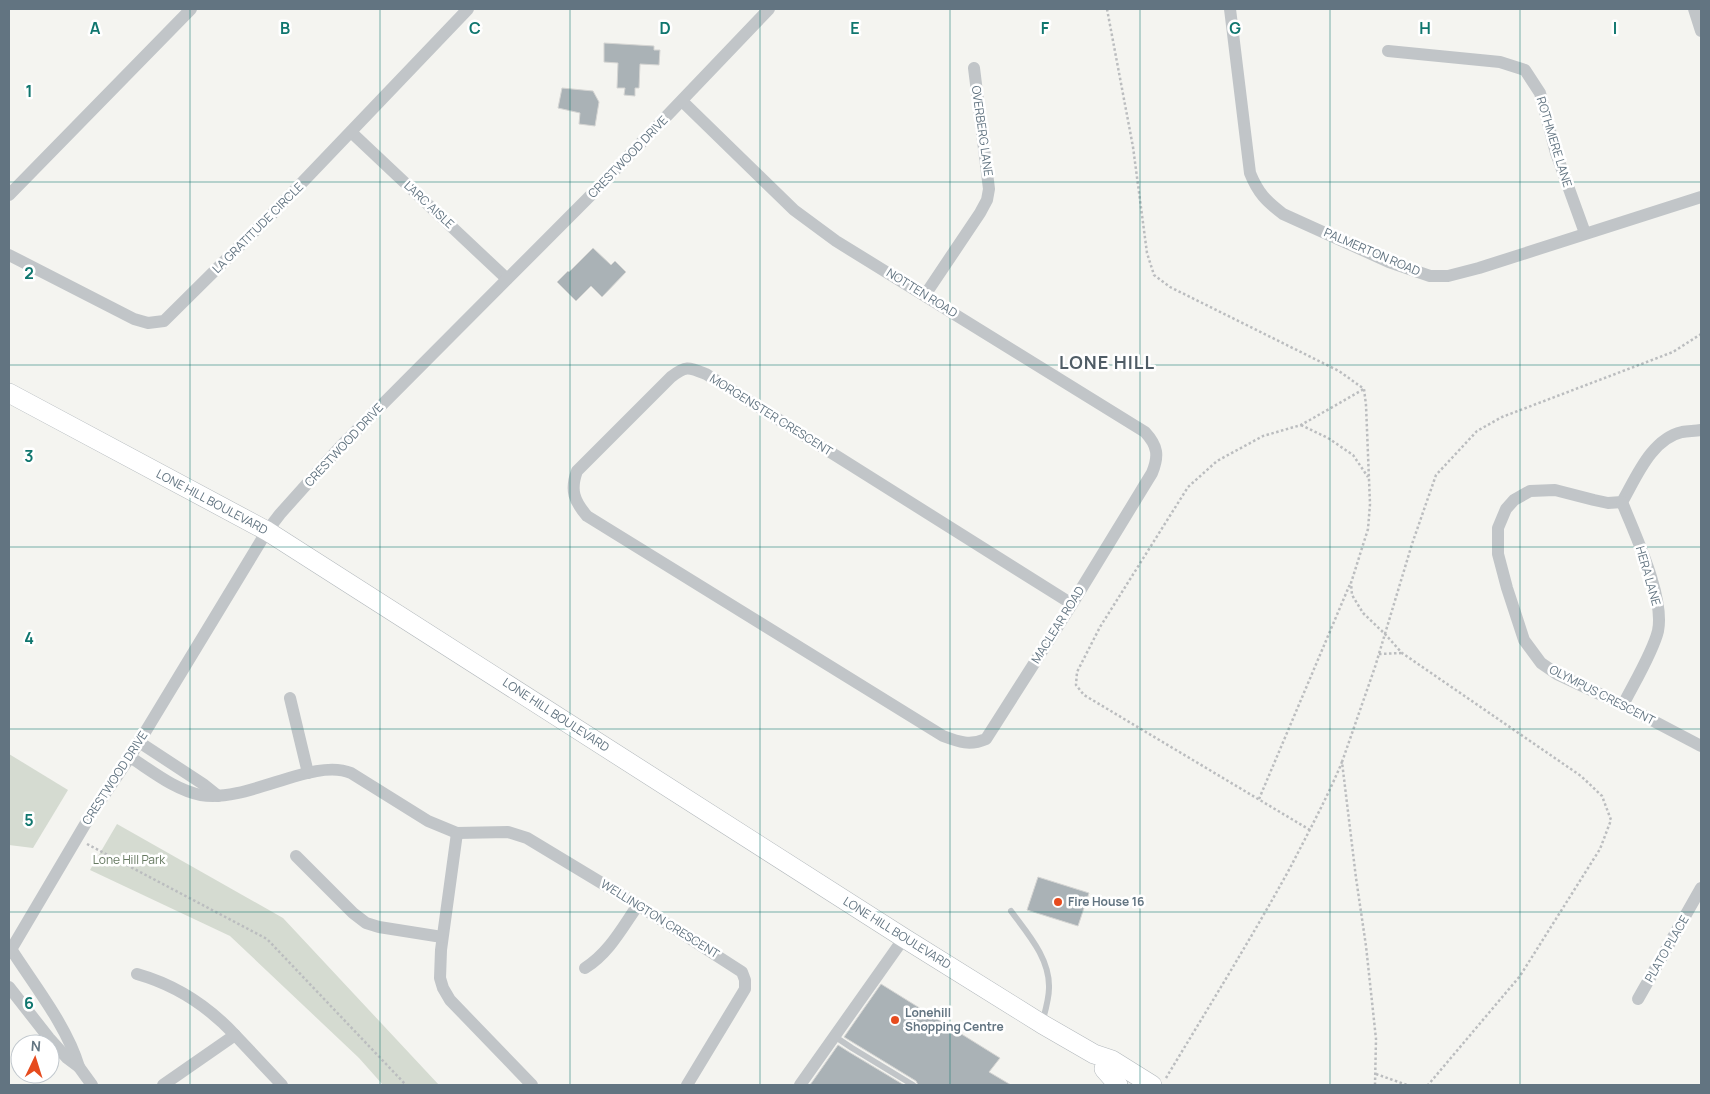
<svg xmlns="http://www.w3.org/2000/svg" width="1710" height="1094" font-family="Manrope,sans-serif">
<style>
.green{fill:#d5dbd1}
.building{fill:#aab2b6;stroke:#d5d5d3}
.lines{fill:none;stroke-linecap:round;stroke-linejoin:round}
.secondary-casing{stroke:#b1b7bb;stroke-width:20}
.path{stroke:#bbbdbf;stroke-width:2.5;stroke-dasharray:2.5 2.5;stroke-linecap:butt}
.lane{stroke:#c1c5c8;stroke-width:6}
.street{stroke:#c1c5c8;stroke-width:12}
.secondary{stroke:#fff;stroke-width:19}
.grid{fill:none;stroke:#0f766e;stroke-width:1;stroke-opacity:0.55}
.poi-dot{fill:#e64b1e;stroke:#fff;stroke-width:2}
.labels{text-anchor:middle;stroke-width:5;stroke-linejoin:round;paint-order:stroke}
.street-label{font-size:12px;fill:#627481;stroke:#fff}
.park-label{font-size:12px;fill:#667961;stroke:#fff}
.poi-label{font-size:12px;font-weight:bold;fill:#627481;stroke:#fff;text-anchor:start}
.district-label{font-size:18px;font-weight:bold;letter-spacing:1px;fill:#505d66;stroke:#fff}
.grid-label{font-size:16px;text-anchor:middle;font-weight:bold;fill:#0f766e;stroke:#fff;stroke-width:5;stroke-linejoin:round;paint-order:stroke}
</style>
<rect width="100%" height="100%" fill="#f4f4f0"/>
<g class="green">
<path d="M9 754 68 790 33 848 9 845Z"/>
<path d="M117 824 283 918 439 1085H383L359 1058 230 936 90 870Z"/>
</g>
<g class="building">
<path d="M604 43 654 46V50H660L659 65 640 64 639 88H635V96L624 95 625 88H617L618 63 604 62Z"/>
<path d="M562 88 593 91 599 102 595 126 579 124 580 113 558 108Z"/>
<path d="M593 248 611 265 615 261 626 272 602 297 591 286 576 301 557 282 568 271 569 272Z"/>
<path d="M1038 877 1089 893 1078 926 1027 910Z"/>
<path d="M881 984 1000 1058 989 1072 1011 1085H918L916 1081 844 1037Z"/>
<path d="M838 1045 849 1052 904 1085H810Z"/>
</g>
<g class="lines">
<g class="secondary-casing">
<g id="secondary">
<path d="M9 393 267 531 904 938 1042 1024 1094 1054 1112 1060 1152 1085"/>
<path d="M1104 1069 1118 1085"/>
</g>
</g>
<g class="path">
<path d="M1107 9 1133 147 1147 253 1154 275 1170 287 1339 371 1364 389 1366 405 1370 504 1368 529 1351 583 1352 595 1363 613 1385 634 1402 653 1581 776 1602 796 1611 820 1600 849 1520 976 1428 1085"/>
<path d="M1301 425 1328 438 1353 455 1368 477"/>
<path d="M1379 654 1402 653"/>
<path d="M1259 799 1350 584"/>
<path d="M1310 830 1084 695 1076 685 1077 672 1100 627 1188 487 1217 461 1263 436 1301 425 1364 389"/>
<path d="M87 844 267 939 406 1085"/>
<path d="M1376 1074 1407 1085"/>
<path d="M1166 1078C1208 1008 1251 939 1290 868 1308 833 1327 798 1342 762"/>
<path d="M1375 1085 1376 1039 1366 946 1356 878 1342 762 1375 667 1412 544 1436 475 1477 431 1502 417 1673 352 1701 334"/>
</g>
<g class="lane">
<path d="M1011 911C1027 933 1050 958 1049 988 1049 999 1045 1012 1042 1023"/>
<path d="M834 1036 852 1048 913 1085"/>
</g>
<g class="street">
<path d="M1230 9 1250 173C1258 193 1266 201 1283 214L1389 262 1430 276H1448L1479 268 1701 197"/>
<path d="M1694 9 1701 31"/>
<path d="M1388 51 1500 62 1525 70 1540 93 1556 153 1585 233"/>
<path d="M682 101 794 210 836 241 1145 432C1158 446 1159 456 1152 473L1072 604 986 739C970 746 959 742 943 736L587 516C574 501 570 490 577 471L671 377C686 365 689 367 706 374L1072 604"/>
<path d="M351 132 507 279"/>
<path d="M9 195 191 9"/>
<path d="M9 255 134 319 148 323 164 321 272 214 468 9"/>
<path d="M925 295 980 213 987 200 989 189 974 68"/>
<path d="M1701 430C1695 431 1688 431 1682 432 1651 439 1636 478 1622 502L1608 503 1594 500 1555 490 1530 491 1514 500 1506 509 1498 528V554L1507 588 1524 640 1541 663 1557 674 1623 705 1701 746"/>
<path d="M1622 502C1635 535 1665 597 1658 631 1653 652 1633 685 1623 705"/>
<path d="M290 698 308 773"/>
<path d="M139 742 203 784 218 796"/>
<path d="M130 757C152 771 175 790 201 795 248 803 313 757 351 773L428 821 457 833 508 832 527 838 638 905 742 972 745 980V989L687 1085"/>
<path d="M457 833 441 950 440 978 443 988 450 1000 532 1085"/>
<path d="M296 856 353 913 366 923 379 927 442 937"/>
<path d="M11 949C34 985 67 1026 79 1067"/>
<path d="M9 953 90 816 130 757 267 531 280 514 340 447 596 190 769 9"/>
<path d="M585 968C609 953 622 928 638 905"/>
<path d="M137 974C176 985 207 1005 235 1035"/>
<path d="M9 987 49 1038 67 1058 79 1067 92 1085"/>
<path d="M1638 999 1701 888"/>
<path d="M163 1085 235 1035 282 1085"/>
<path d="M800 1085 904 938"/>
</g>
<use href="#secondary" class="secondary"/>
</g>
<path class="grid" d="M190 9V1085M380 9V1085M570 9V1085M760 9V1085M950 9V1085M1140 9V1085M1330 9V1085M1520 9V1085M9 182H1701M9 365H1701M9 547H1701M9 729H1701M9 912H1701"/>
<g class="poi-dot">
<circle cx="1058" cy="902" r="5"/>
<circle cx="895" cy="1020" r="5"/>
</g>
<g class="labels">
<g class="street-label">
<text transform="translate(982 131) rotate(82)" y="4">OVERBERG LANE</text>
<text transform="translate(1554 142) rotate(73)" y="4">ROTHMERE LANE</text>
<text transform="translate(628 157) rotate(-46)" y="4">CRESTWOOD DRIVE</text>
<text transform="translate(429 205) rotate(43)" y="4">L'ARC AISLE</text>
<text transform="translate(258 228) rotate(-45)" y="4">LA GRATITUDE CIRCLE</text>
<text transform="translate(1372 252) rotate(23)" y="4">PALMERTON ROAD</text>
<text transform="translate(922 293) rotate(32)" y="4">NOTTEN ROAD</text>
<text transform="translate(771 415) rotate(32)" y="4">MORGENSTER CRESCENT</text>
<text transform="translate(344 445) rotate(-47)" y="4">CRESTWOOD DRIVE</text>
<text transform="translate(212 502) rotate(28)" y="4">LONE HILL BOULEVARD</text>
<text transform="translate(1648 576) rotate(74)" y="4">HERA LANE</text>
<text transform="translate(1058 625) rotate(-58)" y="4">MACLEAR ROAD</text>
<text transform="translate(1602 695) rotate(27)" y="4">OLYMPUS CRESCENT</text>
<text transform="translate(556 715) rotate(33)" y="4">LONE HILL BOULEVARD</text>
<text transform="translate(115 778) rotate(-57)" y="4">CRESTWOOD DRIVE</text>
<text transform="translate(660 919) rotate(32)" y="4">WELLINGTON CRESCENT</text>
<text transform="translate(897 933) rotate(32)" y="4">LONE HILL BOULEVARD</text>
<text transform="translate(1667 949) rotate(-60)" y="4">PLATO PLACE</text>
</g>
<g class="park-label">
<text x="129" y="864">Lone Hill Park</text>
</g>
<g class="poi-label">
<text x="1068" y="906">Fire House 16</text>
<text x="905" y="1017">Lonehill<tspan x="905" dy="14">Shopping Centre</tspan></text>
</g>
<g class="district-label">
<text x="1107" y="369">LONE HILL</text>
</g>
</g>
<g class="grid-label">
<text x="95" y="34">A</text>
<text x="285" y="34">B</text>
<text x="475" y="34">C</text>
<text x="665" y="34">D</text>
<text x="855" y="34">E</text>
<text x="1045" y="34">F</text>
<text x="1235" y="34">G</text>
<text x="1425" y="34">H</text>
<text x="1615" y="34">I</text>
<text x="29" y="97">1</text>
<text x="29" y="279">2</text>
<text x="29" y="462">3</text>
<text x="29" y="644">4</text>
<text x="29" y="826">5</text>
<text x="29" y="1009">6</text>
</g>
<rect width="1710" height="1094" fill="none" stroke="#627481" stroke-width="20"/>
<g transform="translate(35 1059) rotate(4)"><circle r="24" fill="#ffffff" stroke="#c0c7cd"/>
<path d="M0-4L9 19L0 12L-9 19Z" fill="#e64b1e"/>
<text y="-8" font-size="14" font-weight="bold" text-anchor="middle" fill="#627481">N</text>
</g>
</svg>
